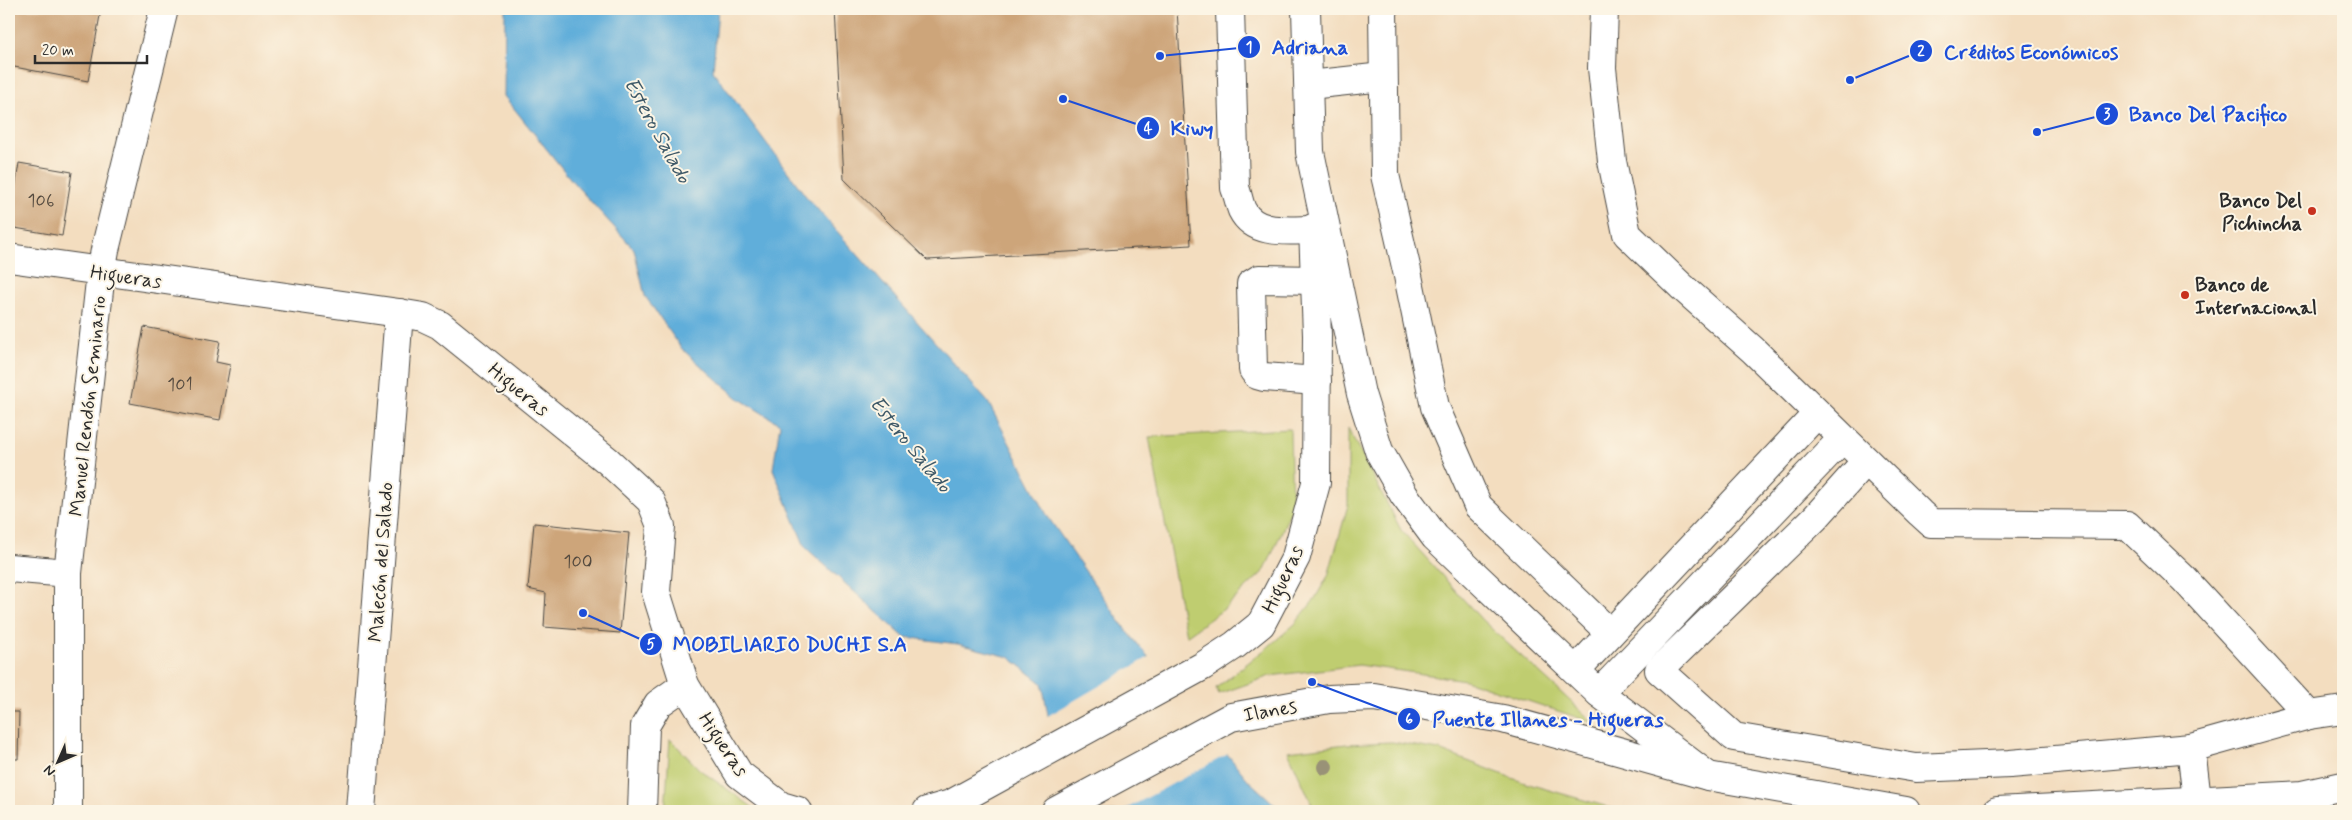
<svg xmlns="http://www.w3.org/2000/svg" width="2352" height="820" font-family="Mynerve,sans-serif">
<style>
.green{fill:#bfcd6f;stroke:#757c4d}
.water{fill:#61aeda;stroke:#466c82}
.pier{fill:#f3ddbf}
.building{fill:#cda57a}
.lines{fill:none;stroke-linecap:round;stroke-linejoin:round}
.minor-casing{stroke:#494641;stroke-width:30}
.minor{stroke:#fff;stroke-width:28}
.tree{fill:#999277}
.poi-dot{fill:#c8321e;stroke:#fcf5e5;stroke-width:2}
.labels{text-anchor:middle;stroke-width:4;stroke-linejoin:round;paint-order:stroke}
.number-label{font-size:18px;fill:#544a3f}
.poi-label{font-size:20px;font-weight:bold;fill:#2b2b2b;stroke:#fcf5e5;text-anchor:end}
.street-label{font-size:20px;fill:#2b2b2b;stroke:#fcf5e5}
.water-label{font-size:21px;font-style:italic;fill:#3e5968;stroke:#fcf5e5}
.leader{fill:none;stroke:#1d4ed8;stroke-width:2}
.callout-dot{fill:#1d4ed8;stroke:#fcf5e5;stroke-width:2}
.mark-label{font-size:15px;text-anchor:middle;font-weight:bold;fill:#fff}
.callout-label{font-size:21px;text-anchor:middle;font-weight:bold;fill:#1d4ed8;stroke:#fcf5e5;stroke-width:4;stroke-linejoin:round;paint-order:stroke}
</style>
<rect width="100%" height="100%" fill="#fcf5e5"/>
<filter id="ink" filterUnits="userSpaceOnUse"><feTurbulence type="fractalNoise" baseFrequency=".02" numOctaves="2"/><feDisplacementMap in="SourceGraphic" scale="10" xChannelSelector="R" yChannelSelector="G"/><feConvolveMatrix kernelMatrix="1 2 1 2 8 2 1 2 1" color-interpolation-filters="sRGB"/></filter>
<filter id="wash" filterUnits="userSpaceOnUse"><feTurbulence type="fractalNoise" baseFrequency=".0096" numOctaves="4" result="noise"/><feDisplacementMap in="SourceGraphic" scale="20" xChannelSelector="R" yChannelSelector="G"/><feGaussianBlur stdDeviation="1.12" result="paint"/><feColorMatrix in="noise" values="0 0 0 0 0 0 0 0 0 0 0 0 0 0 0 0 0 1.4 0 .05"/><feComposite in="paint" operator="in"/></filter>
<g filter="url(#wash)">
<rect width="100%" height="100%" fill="#f3ddbf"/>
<g class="green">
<path d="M1348 428 1401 530 1482 620 1594 723 1465 680 1359 665 1270 676 1219 694 1216 688 1268 647 1295 624 1314 600 1328 576 1348 505Z"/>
<path d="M1290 429 1292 508 1265 570 1224 609 1186 636 1149 437Z"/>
<path d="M670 739 700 770 758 811H665Z"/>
<path d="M1392 742 1439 750 1525 783 1622 811H1315L1288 751 1347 744Z"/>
</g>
<path class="water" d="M505 9H718L713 71 805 195 988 402 1048 517 1124 627 1249 781 1282 811H1066L1042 683 1009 657 958 644 904 637 805 547 773 469 780 424 738 398 682 349 645 296 634 249 573 182 504 96Z"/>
<path class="pier" d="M1151 656 1230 753 1122 811H1063L1046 717Z"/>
<g id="blocks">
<g class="building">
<path d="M9 9 101 10 88 81 9 66Z"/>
<path d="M835 9H1177L1191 245 927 260 844 179Z"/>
<path d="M19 163 72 172 62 236 9 227Z"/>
<path d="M144 327 220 341 216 362 230 365 220 420 130 403Z"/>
<path d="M534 523 629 533 620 633 544 627 546 593 528 589Z"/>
<path d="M9 712H19L18 759H9Z"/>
</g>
</g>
</g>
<g filter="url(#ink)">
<use href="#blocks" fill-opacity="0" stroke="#494641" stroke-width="1"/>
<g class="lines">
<g class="minor-casing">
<g id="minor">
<path d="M1230 9 1235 188C1238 195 1239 203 1242 210 1255 236 1290 230 1313 230"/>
<path d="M1306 9 1310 152 1361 394 1379 451 1404 495 1435 537 1599 693 1708 776"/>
<path d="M1383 9 1385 175 1407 271 1435 407 1478 506 1610 633"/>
<path d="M1604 9 1602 68 1612 161 1627 234 1681 286 1753 350 1920 513 1931 523 2127 525 2184 579 2309 715 2343 710"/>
<path d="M1309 85 1383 77"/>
<path d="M9 258 399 313 423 317 440 325 608 461 651 501 661 526 656 592 685 685 739 774 781 806 798 811"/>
<path d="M1315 280 1259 279 1251 284 1253 370 1257 375 1264 377 1317 381"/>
<path d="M1866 461 1815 518 1659 670 1734 737 1916 768 2010 764 2191 748 2309 715"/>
<path d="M9 568 68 573"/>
<path d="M1576 670 1816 415"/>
<path d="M1599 693 1842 439"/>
<path d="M2191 748 2197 800"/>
<path d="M68 811V573L101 272 105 250 164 9"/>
<path d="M361 811 399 313"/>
<path d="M642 811 645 726 658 704 685 685"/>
<path d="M927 811 951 804 1203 666 1235 645 1261 624 1296 557 1316 483 1317 335 1313 228"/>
<path d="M1056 811 1231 717 1329 699 1374 697 1503 719 1708 776 1906 811"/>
<path d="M1997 811 2302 795 2343 786"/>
</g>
</g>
<use href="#minor" class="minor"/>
</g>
<circle class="tree" cx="1325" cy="767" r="8"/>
</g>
<g class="poi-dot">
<circle cx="2312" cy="211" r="5"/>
<circle cx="2185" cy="295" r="5"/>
</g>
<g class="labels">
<g class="number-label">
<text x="41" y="206">106</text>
<text x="180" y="390">101</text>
<text x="578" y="567">100</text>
</g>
<g class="poi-label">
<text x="2302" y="207">Banco Del<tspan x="2302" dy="23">Pichincha</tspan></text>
<text x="2195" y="291" text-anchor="start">Banco de<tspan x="2195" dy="23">Internacional</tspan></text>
</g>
<g class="street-label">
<text transform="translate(126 276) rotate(8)" y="7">Higueras</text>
<text transform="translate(519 389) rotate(39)" y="7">Higueras</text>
<text transform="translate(87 406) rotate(-84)" y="7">Manuel Rendón Seminario</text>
<text transform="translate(380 562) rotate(-86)" y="7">Malecón del Salado</text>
<text transform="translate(1282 579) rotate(-65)" y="7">Higueras</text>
<text transform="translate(1270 710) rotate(-10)" y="7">Ilanes</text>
<text transform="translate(724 744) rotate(56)" y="7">Higueras</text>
</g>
<g class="water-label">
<text transform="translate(658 130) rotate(61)" y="7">Estero Salado</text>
<text transform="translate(911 444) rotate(51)" y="7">Estero Salado</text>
</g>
</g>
<path class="leader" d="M1160 56L1249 47M1850 80L1921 51M2037 132L2107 114M1063 99L1148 128M583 613L651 644M1312 682L1409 719"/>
<g class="callout-dot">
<circle cx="1160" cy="56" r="5"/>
<circle cx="1850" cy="80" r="5"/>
<circle cx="2037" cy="132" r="5"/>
<circle cx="1063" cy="99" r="5"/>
<circle cx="583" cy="613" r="5"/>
<circle cx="1312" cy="682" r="5"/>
<circle cx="1249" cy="47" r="12"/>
<circle cx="1921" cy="51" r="12"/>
<circle cx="2107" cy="114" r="12"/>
<circle cx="1148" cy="128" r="12"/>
<circle cx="651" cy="644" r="12"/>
<circle cx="1409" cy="719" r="12"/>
</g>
<g class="mark-label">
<text x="1249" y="52">1</text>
<text x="1921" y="56">2</text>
<text x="2107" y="119">3</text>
<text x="1148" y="133">4</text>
<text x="651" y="649">5</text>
<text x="1409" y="724">6</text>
</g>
<g class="callout-label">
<text x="1310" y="54">Adriana</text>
<text x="2031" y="59">Créditos Económicos</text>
<text x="2208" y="121">Banco Del Pacifico</text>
<text x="1192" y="135">Kiwy</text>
<text x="790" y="651">MOBILIARIO DUCHI S.A</text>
<text x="1548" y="726">Puente Illanes - Higueras</text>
</g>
<rect width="2352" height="820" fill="none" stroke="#fcf5e5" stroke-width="30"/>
<g transform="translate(58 762) rotate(225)" stroke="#fcf5e5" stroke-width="4" paint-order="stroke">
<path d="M0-4L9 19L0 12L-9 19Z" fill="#2b2b2b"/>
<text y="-8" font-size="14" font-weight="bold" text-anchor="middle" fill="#2b2b2b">N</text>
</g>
<path d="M35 55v8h112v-8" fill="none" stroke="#2b2b2b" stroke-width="2.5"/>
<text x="42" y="55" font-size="15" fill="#2b2b2b" stroke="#fcf5e5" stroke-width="4" paint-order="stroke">20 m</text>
</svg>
